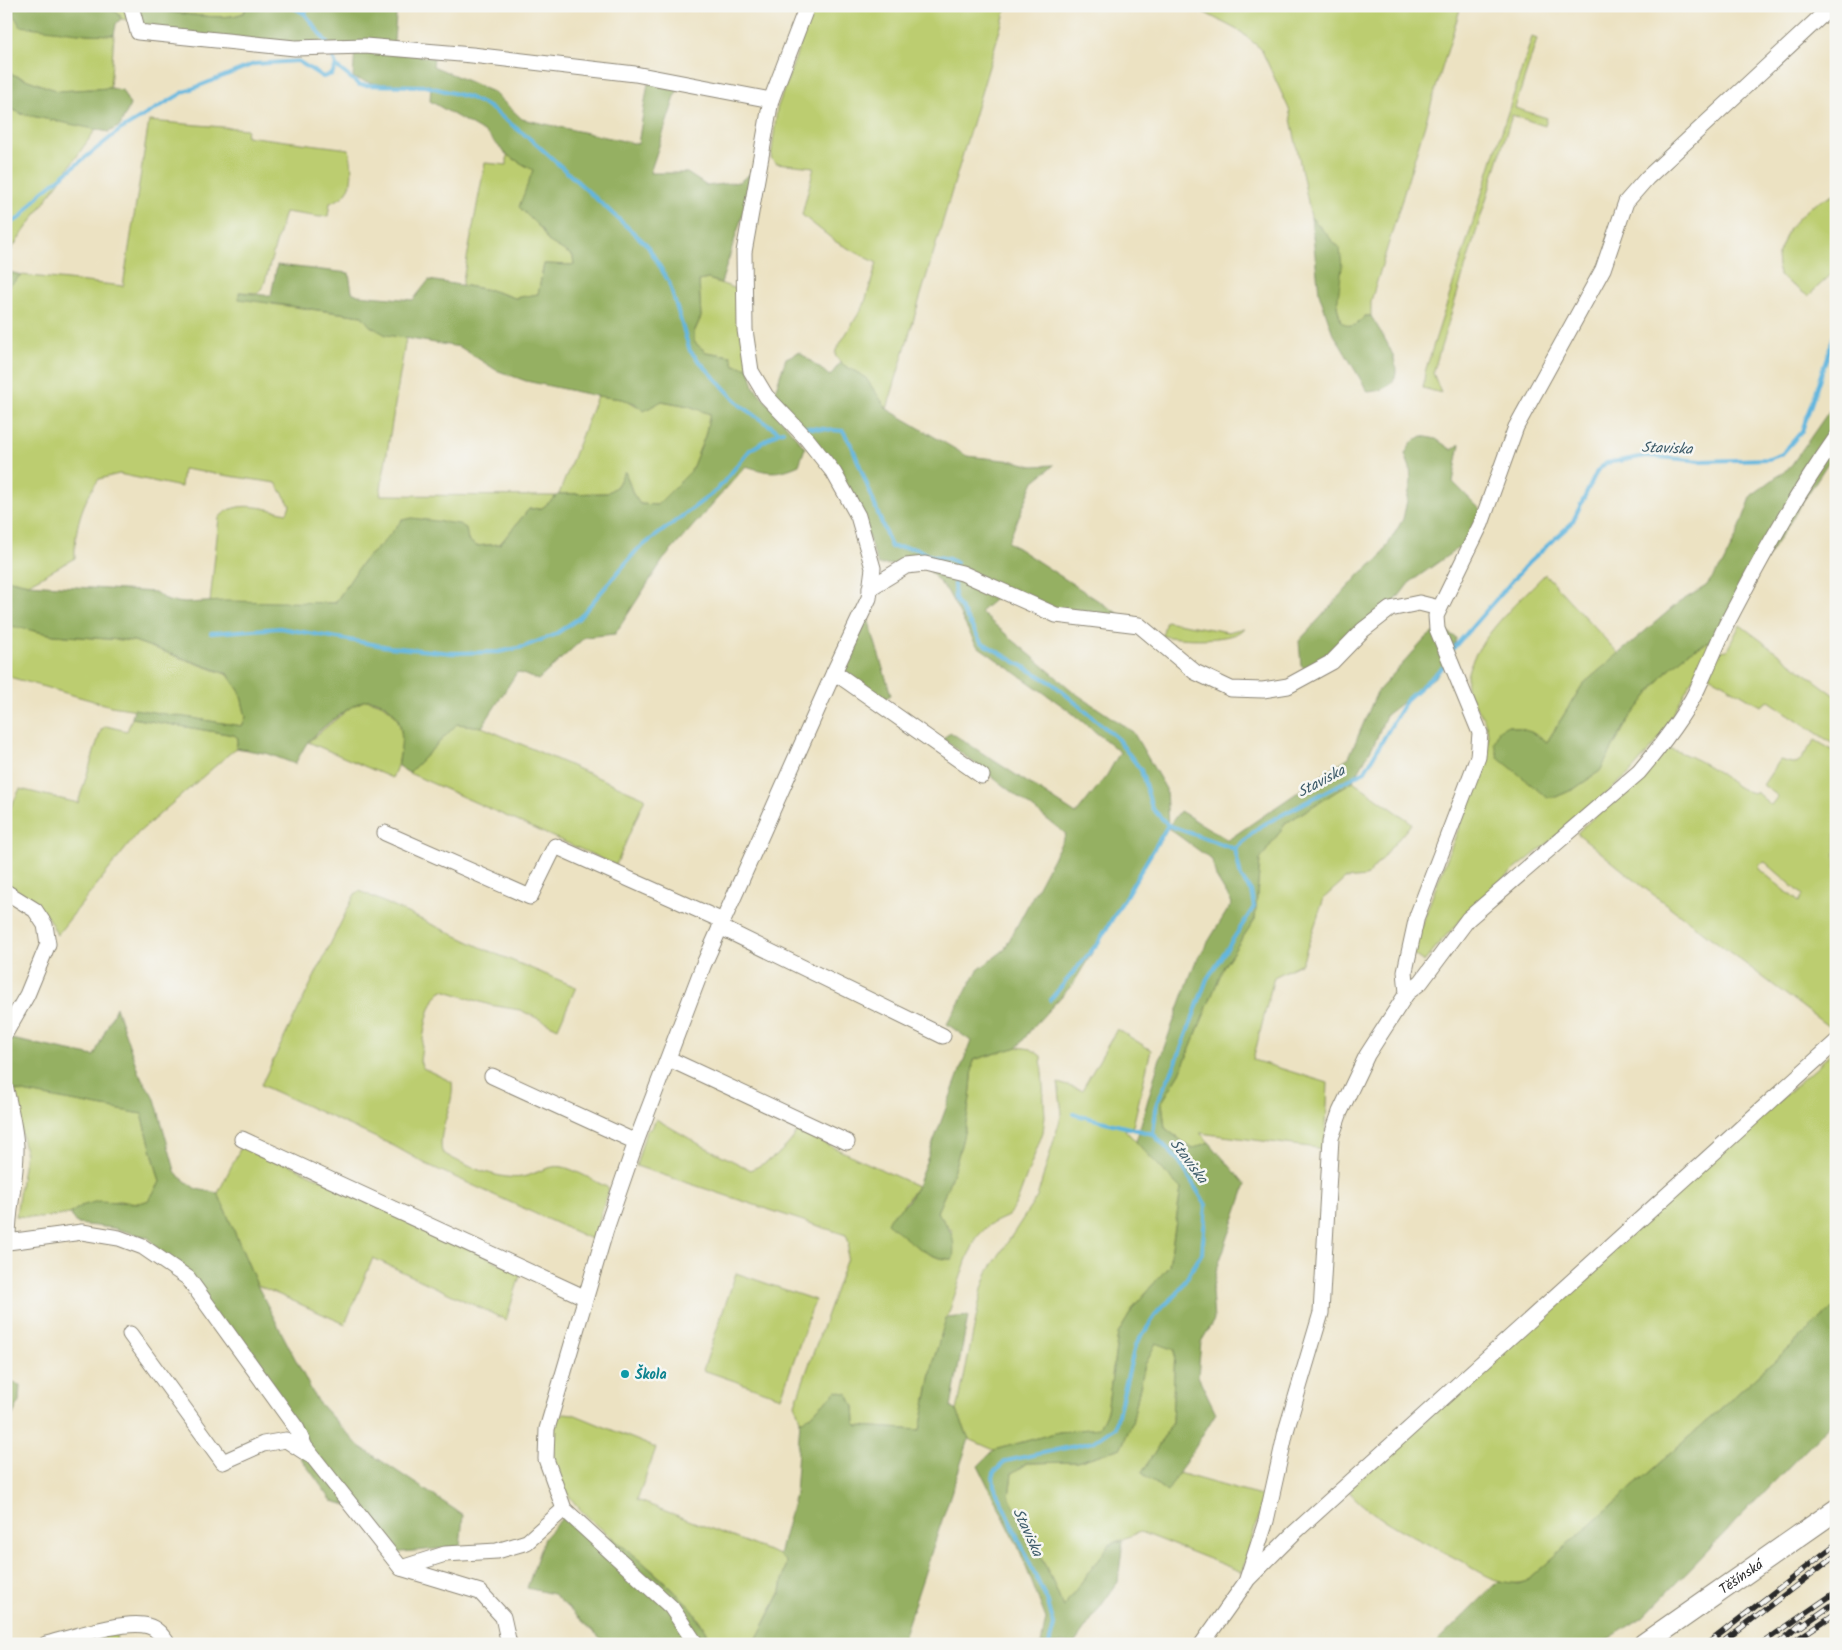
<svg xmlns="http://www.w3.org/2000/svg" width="1842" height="1650" font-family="Kalam,sans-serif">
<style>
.green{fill:#bccd70;stroke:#747c4e;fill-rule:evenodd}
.forest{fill:#95b062;stroke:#606e46}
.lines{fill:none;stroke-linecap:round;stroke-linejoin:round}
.stream{stroke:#62b6de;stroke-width:4}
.street-casing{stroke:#8c8676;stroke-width:17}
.secondary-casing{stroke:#8c8676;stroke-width:23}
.street{stroke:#fff;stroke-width:15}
.secondary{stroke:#fff;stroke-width:21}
.rail-casing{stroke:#2b2b2b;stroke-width:5.5}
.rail{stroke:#f6f6f2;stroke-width:4;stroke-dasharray:11;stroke-linecap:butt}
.culture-dot{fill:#0f9aa8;stroke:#f6f6f2;stroke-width:2}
.labels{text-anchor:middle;stroke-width:5;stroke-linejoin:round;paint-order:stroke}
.culture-label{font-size:14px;font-weight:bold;fill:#0d838f;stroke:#f6f6f2;text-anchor:start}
.street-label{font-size:14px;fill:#2b2b2b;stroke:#f6f6f2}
.water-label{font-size:15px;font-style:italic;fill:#3e5c6a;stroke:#f6f6f2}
</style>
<rect width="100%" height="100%" fill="#f6f6f2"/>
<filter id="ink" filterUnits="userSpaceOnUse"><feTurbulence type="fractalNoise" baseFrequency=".02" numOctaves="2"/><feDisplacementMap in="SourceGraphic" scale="10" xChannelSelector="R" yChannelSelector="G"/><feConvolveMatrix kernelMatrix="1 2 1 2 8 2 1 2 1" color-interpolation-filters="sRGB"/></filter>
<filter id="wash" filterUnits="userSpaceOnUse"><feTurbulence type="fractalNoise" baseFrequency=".0096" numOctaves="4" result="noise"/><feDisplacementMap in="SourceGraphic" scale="20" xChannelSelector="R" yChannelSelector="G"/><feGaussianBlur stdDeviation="1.12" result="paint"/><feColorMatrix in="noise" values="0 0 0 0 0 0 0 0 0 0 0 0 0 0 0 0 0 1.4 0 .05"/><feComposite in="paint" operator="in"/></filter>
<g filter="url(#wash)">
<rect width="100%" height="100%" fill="#ece2c2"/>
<g class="green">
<path d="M6 6H13L14 15 86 34 114 35 110 88 58 91 6 72Z"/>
<path d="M95 6H125L128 20 121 19 120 15 110 9Z"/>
<path d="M137 6H245V12C225 24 161 10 137 6Z"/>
<path d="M814 6H1007L887 409 865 377 841 364 835 355 836 350 864 305 877 263 836 242 802 215 814 167 776 163 771 158 777 109Z"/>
<path d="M1192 6H1461L1371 301V316H1365L1357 325 1350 326 1341 323 1337 306 1340 249 1311 217 1289 109 1261 49 1241 32Z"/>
<path d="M1532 37 1537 39 1515 108 1547 118 1545 126 1512 115 1433 373 1441 393 1423 388 1425 372Z"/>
<path d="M6 106 22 114 96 129 6 257Z"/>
<path d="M149 121 247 129 246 136 349 149C352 162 355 186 344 195 341 199 334 201 330 203L328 216 320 217 285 212 264 285 258 293 239 292 272 304 362 316C374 331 388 335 406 338L380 495 559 496 542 508 529 509 500 544 476 546 468 540 382 544 364 560 335 603 210 602 219 518C235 498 265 509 287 513L290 505 276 483 183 469 181 487 119 474 99 479C82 502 74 529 75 558L28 584 6 579V289L21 275 123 286Z"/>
<path d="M507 155 533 170 520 207 541 229 548 241 573 256 574 265 544 264 538 294 515 298 490 290 462 285 485 163 507 165Z"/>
<path d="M1836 193V270L1808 296 1779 276 1777 257 1789 228 1810 206Z"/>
<path d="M708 279 737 289 749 368 734 365 731 356 706 352 694 342V333L701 317 699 281Z"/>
<path d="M597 396 622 399 642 408 661 401 689 406 710 414 705 436 691 471 657 505 640 504 633 494 625 472 617 486 607 493 559 494Z"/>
<path d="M1545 574 1619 654 1583 684 1547 742 1531 732 1556 797 1574 789 1600 771 1627 722 1666 672 1689 652 1715 639 1657 742 1629 774 1542 848 1488 891 1441 941 1424 962 1411 953C1427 910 1443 868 1460 825 1469 800 1481 773 1487 746 1492 724 1478 712 1469 694 1453 659 1522 598 1545 574Z"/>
<path d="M1166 621 1228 632 1244 628C1233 643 1179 639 1162 636Z"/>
<path d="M6 625 54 635 134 641 228 675 240 692 246 717 242 726 111 706 6 676Z"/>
<path d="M1740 625 1836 696V746L1769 701 1761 706 1709 675 1718 651 1727 650Z"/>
<path d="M366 700C409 706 407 746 392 778L308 742 351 707Z"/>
<path d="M132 718 234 735 238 737 236 748 138 833 57 935C44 906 33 901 6 886V816L20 789 78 803 101 730 106 726 127 731Z"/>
<path d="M457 724 482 727 645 798 616 865 409 773Z"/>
<path d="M1815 740 1834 751 1836 749V1023L1829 1027 1642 886 1577 833 1667 748C1684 753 1701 761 1716 771 1729 779 1741 793 1757 793L1771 805 1778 796 1763 785 1780 760 1796 764 1799 762ZM1765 862 1803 895 1799 902 1759 869 1760 864Z"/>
<path d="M1353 781 1412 823 1366 877 1345 879 1324 898 1302 963 1274 977 1253 1060 1328 1083 1325 1149 1200 1133 1209 1142 1193 1149 1165 1128 1162 1102 1180 1073 1224 966 1255 919 1260 860 1286 823Z"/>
<path d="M360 891 489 951 576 987 558 1028 520 1010 490 1005 443 990C426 999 423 1043 420 1061L423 1068 452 1082C455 1106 437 1129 442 1152 459 1164 501 1181 522 1177 535 1175 549 1164 563 1167 579 1171 595 1182 609 1188L593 1240 426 1164 394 1146 261 1085 355 894Z"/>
<path d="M1117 1029 1151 1050 1133 1126 1125 1130 1181 1189 1169 1266 1135 1305 1118 1334 1107 1411 1099 1429 1059 1432 994 1450 969 1439 957 1411 982 1289 988 1272 1037 1197 1062 1113 1058 1083 1082 1090Z"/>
<path d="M1018 1047 1031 1049 1041 1056 1045 1116 1043 1132 1017 1202 1008 1216 989 1225 977 1237 966 1261 934 1358 920 1430 858 1426 855 1423 854 1406 838 1391 805 1420H800L795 1404 847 1258 849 1243 846 1235 636 1166 646 1131 652 1128 656 1119 699 1144 751 1170C773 1159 784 1152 798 1131L917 1186 900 1210 890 1217C906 1235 925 1261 952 1259V1231L937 1212C960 1162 971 1114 973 1060Z"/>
<path d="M1836 1049V1306L1527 1581C1518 1584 1510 1584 1500 1581 1486 1577 1472 1567 1459 1560 1427 1543 1369 1518 1348 1490Z"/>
<path d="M13 1090 142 1114 160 1182 149 1200 140 1203 119 1201 81 1206 70 1214 40 1218 16 1216 25 1152Z"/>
<path d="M248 1145 521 1273 506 1320 373 1258 345 1324 257 1285 218 1193 241 1147Z"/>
<path d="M736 1273 815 1300 781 1397 703 1370Z"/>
<path d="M1156 1342 1175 1349 1172 1423 1142 1473 1166 1491 1178 1473 1264 1497 1242 1572 1140 1532 1109 1545 1063 1608 1050 1575 1009 1497 1012 1473 1027 1463 1077 1462 1121 1448 1132 1423 1145 1364Z"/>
<path d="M564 1413 573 1414 656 1448 637 1500 779 1555 786 1562 781 1591 754 1644H713C705 1631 698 1615 688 1605 672 1588 655 1572 637 1558 589 1517 541 1493 556 1419Z"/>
<path d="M115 1632 118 1644H68Z"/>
</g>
<g class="forest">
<path d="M13 6H95L117 12 121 19 116 24 114 35 86 34 20 26 14 15Z"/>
<path d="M137 6C161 10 225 24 245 12V6H399L396 16 393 52 434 58 433 66 493 92 522 119 638 144 648 83 678 88 650 173H687L707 186 739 182 757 169 721 283 708 279 699 281 701 317 694 332V342L706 352 731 356 734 365 749 368 754 387 805 448 799 465C777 475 768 473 746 466L663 560 615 634 585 637 538 680 517 672 482 727 457 724 409 773 398 766C402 745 407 719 385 705 380 702 373 699 367 700 354 701 315 733 307 743 303 749 299 757 295 764L269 754 236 748 238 738 234 735 132 718 134 709 242 726 246 717 240 692 228 674 134 641 54 635 6 625V579L28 584 155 592 168 601 185 603 225 601 335 603 364 560 382 544 402 520 412 518 459 524 466 528 468 540 476 546 500 544 529 509 542 508 559 494 607 493 617 486 625 471 633 494 640 504 657 505 691 471 705 436 710 414 689 406 662 401 644 411 634 403 622 399 597 396 526 381 496 370 460 347 386 335 370 326 362 316 239 299V292L271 296 277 265 349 273 352 292 358 295 413 300 429 280 490 290 515 298 538 294 544 264 574 265 573 256 548 241 541 229 519 207 533 170 507 155 487 134 430 101 431 85 376 84 353 78 355 48 196 46 142 38Z"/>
<path d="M6 72 58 91 110 88 122 90 130 105 120 126 108 132 22 114 6 106Z"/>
<path d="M1311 217 1340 249 1342 267 1337 306 1341 322 1350 326 1356 325 1365 316H1371C1385 340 1421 387 1368 392L1332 331 1319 293Z"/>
<path d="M6 271 21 275 6 289Z"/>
<path d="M799 352 830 376 840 363 865 377 887 409 967 456 1014 461 1033 466 1054 465 1034 481 1008 542 1128 620 1087 618 1001 594 980 612 1075 693 1133 732 1166 789 1168 827 1180 811 1228 840 1349 757 1377 692 1426 638 1441 627 1456 638 1451 659 1435 677 1386 715 1375 742 1353 781 1286 823 1260 860 1255 919 1224 966 1180 1073 1162 1102 1165 1128 1192 1149 1209 1142 1246 1185 1216 1272 1212 1291 1214 1320 1201 1342 1198 1376 1216 1413 1167 1492 1142 1473 1172 1423 1175 1350 1156 1343 1145 1364 1132 1423 1121 1448 1077 1462 1027 1463 1012 1473 1009 1497 1050 1575 1063 1607 1109 1545 1123 1540 1118 1582 1074 1644H1041L1046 1619 1018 1546 978 1466 994 1450 1059 1432 1099 1428 1107 1411 1118 1334 1135 1305 1169 1266 1181 1189 1136 1142 1158 1064 1195 963 1232 903 1216 877 1212 860 1168 828 1073 984 1033 1027 1018 1047 973 1060C971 1114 960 1162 937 1212 950 1229 956 1236 953 1259 928 1261 905 1237 887 1223L890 1217 907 1203 917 1186 971 1041 947 1024 978 970 1004 950 1066 834 943 739 950 732 1076 814 1107 775 1120 752 1067 709 976 645 948 592 926 567 907 564 878 565 861 515 774 394 786 358Z"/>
<path d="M1836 401V450L1715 639 1689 652 1666 672 1627 722 1600 771 1574 789 1556 797H1546L1498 757 1494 743 1499 730 1508 725 1531 732 1547 742 1583 684 1678 603 1706 586 1723 564 1737 535 1752 495 1790 467Z"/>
<path d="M1422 436 1436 439 1452 450 1460 444 1453 482 1483 512 1464 544 1409 583 1393 604 1307 671 1301 665 1299 641 1361 573 1380 558 1403 519 1411 482 1410 468 1405 454 1411 443Z"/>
<path d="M868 619 891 695 884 699 840 669Z"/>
<path d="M116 1007 139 1074 155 1099 176 1174 196 1189 218 1193 257 1285 317 1401 359 1446 463 1515 460 1547 391 1553 351 1506 332 1501 300 1457 301 1428 149 1238 113 1228 78 1224 70 1214 81 1206 98 1201 140 1203 149 1200 160 1182 142 1114 6 1089V1038L94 1056Z"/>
<path d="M1836 1306V1418L1643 1617 1600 1644H1435L1499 1581 1518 1584 1527 1581Z"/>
<path d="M968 1316 951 1407 957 1411 969 1439 901 1644H754L781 1592 786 1562 779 1555 795 1494 800 1420H805L837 1391 848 1394 854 1406 855 1423 858 1426 920 1430 934 1359 946 1318Z"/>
<path d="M6 1381 20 1385 19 1402 6 1429Z"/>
<path d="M564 1516 583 1530 613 1539 638 1558 690 1606 713 1644H607L553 1594 527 1588 544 1538Z"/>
</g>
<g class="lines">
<g class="stream">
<path d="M291 6 305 14 327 43"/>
<path d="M305 14 307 6"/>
<path d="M333 57 336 66 359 85 426 86 468 97 489 107 534 142 647 245 669 282 690 351 740 405 779 432 783 431"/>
<path d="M6 226 20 218 42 192 120 130 184 92 254 64 298 61 323 77 332 74 336 66"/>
<path d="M803 427 843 431 852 446 891 547 916 548 927 555 949 559 956 563"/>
<path d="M954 584 955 599 981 642 1052 683 1116 737 1141 770 1152 808 1168 825 1235 849"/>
<path d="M211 633 280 628 389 647 452 653 499 652 523 647 554 635 579 618 637 550 717 490 750 450 779 432"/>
<path d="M1451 651 1526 565 1572 523 1597 471 1606 463 1646 456 1702 461 1769 459 1782 454 1802 431 1836 330"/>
<path d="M1050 1000 1098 943 1168 825"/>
<path d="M1073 1114 1153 1134"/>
<path d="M1049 1644 1054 1625 1048 1603 994 1486 993 1473 1006 1461 1093 1442 1115 1427 1135 1346 1159 1310 1177 1294 1202 1253 1206 1205 1179 1161 1153 1134 1157 1102 1175 1065 1207 979 1254 907 1251 891 1241 877 1235 849 1259 827 1365 771 1406 700 1443 667"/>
</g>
</g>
</g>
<g filter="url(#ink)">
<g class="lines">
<g class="street-casing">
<g id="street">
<path d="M131 6 138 32 295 48 365 46 472 55 635 74 771 100"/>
<path d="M870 588 906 566 925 564 962 573 1056 615 1139 625 1195 672 1231 689 1263 690 1288 686 1332 662 1363 630 1390 609 1419 603 1439 608"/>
<path d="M834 672 982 776"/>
<path d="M385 833 530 897 555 846 723 921"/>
<path d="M6 892 35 910 45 925 48 944 27 995 6 1032"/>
<path d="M720 927 943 1036"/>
<path d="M1407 993 1421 982 1468 919 1639 772C1659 748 1689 710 1701 681 1710 662 1717 644 1726 625 1760 560 1793 499 1836 438"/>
<path d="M669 1059 847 1142"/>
<path d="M492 1076 636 1142"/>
<path d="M6 1089C10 1108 15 1128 16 1146 17 1179 7 1210 8 1242L82 1232 119 1238 143 1247 188 1278 297 1429 305 1447 401 1568"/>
<path d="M242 1139 584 1297"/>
<path d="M130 1334 223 1462 263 1444 286 1440 309 1455"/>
<path d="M1248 1579 1294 1533 1836 1042"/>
<path d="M46 1644C69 1638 127 1619 148 1626 157 1628 163 1637 168 1644"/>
<path d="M509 1644 503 1617 480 1592 401 1568 445 1554 497 1551 527 1542 564 1509"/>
<path d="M696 1644 671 1607 564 1509 546 1459 547 1429 606 1229 636 1142 703 966 834 672 869 598 873 568 858 516 834 473 807 439 766 396 751 371 745 330 744 252 771 100 807 6"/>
<path d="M1202 1644 1246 1582 1266 1521 1286 1431 1321 1313 1331 1138 1340 1112 1367 1055 1407 993 1405 971 1417 916 1478 757 1480 733 1437 629 1436 616 1481 524 1516 427 1603 269 1626 202 1647 178 1832 6"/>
</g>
</g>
<g class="secondary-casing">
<g id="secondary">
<path id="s1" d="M1644 1644 1836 1510"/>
</g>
</g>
<use href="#street" class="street"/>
<use href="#secondary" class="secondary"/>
<g class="rail-casing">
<g id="rail">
<path d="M1799 1628 1836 1602"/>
<path d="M1707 1644 1836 1544"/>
<path d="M1720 1644 1836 1555"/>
<path d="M1761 1644 1836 1592"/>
<path d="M1778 1644 1802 1623"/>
<path d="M1790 1644 1836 1613"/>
</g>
</g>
<use href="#rail" class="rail"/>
</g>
</g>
<circle class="culture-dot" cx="625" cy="1374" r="5"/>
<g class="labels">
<g class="culture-label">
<text x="635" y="1379">Škola</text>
</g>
<g class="street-label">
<text dy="5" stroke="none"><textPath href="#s1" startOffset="118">Těšínská</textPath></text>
</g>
<g class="water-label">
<text transform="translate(1667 448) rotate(2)" y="5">Staviska</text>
<text transform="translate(1321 781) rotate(-28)" y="5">Staviska</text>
<text transform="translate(1189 1161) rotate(53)" y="5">Staviska</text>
<text transform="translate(1028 1532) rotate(65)" y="5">Staviska</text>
</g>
</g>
<rect width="1842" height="1650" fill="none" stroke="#f6f6f2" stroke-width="25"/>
</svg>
